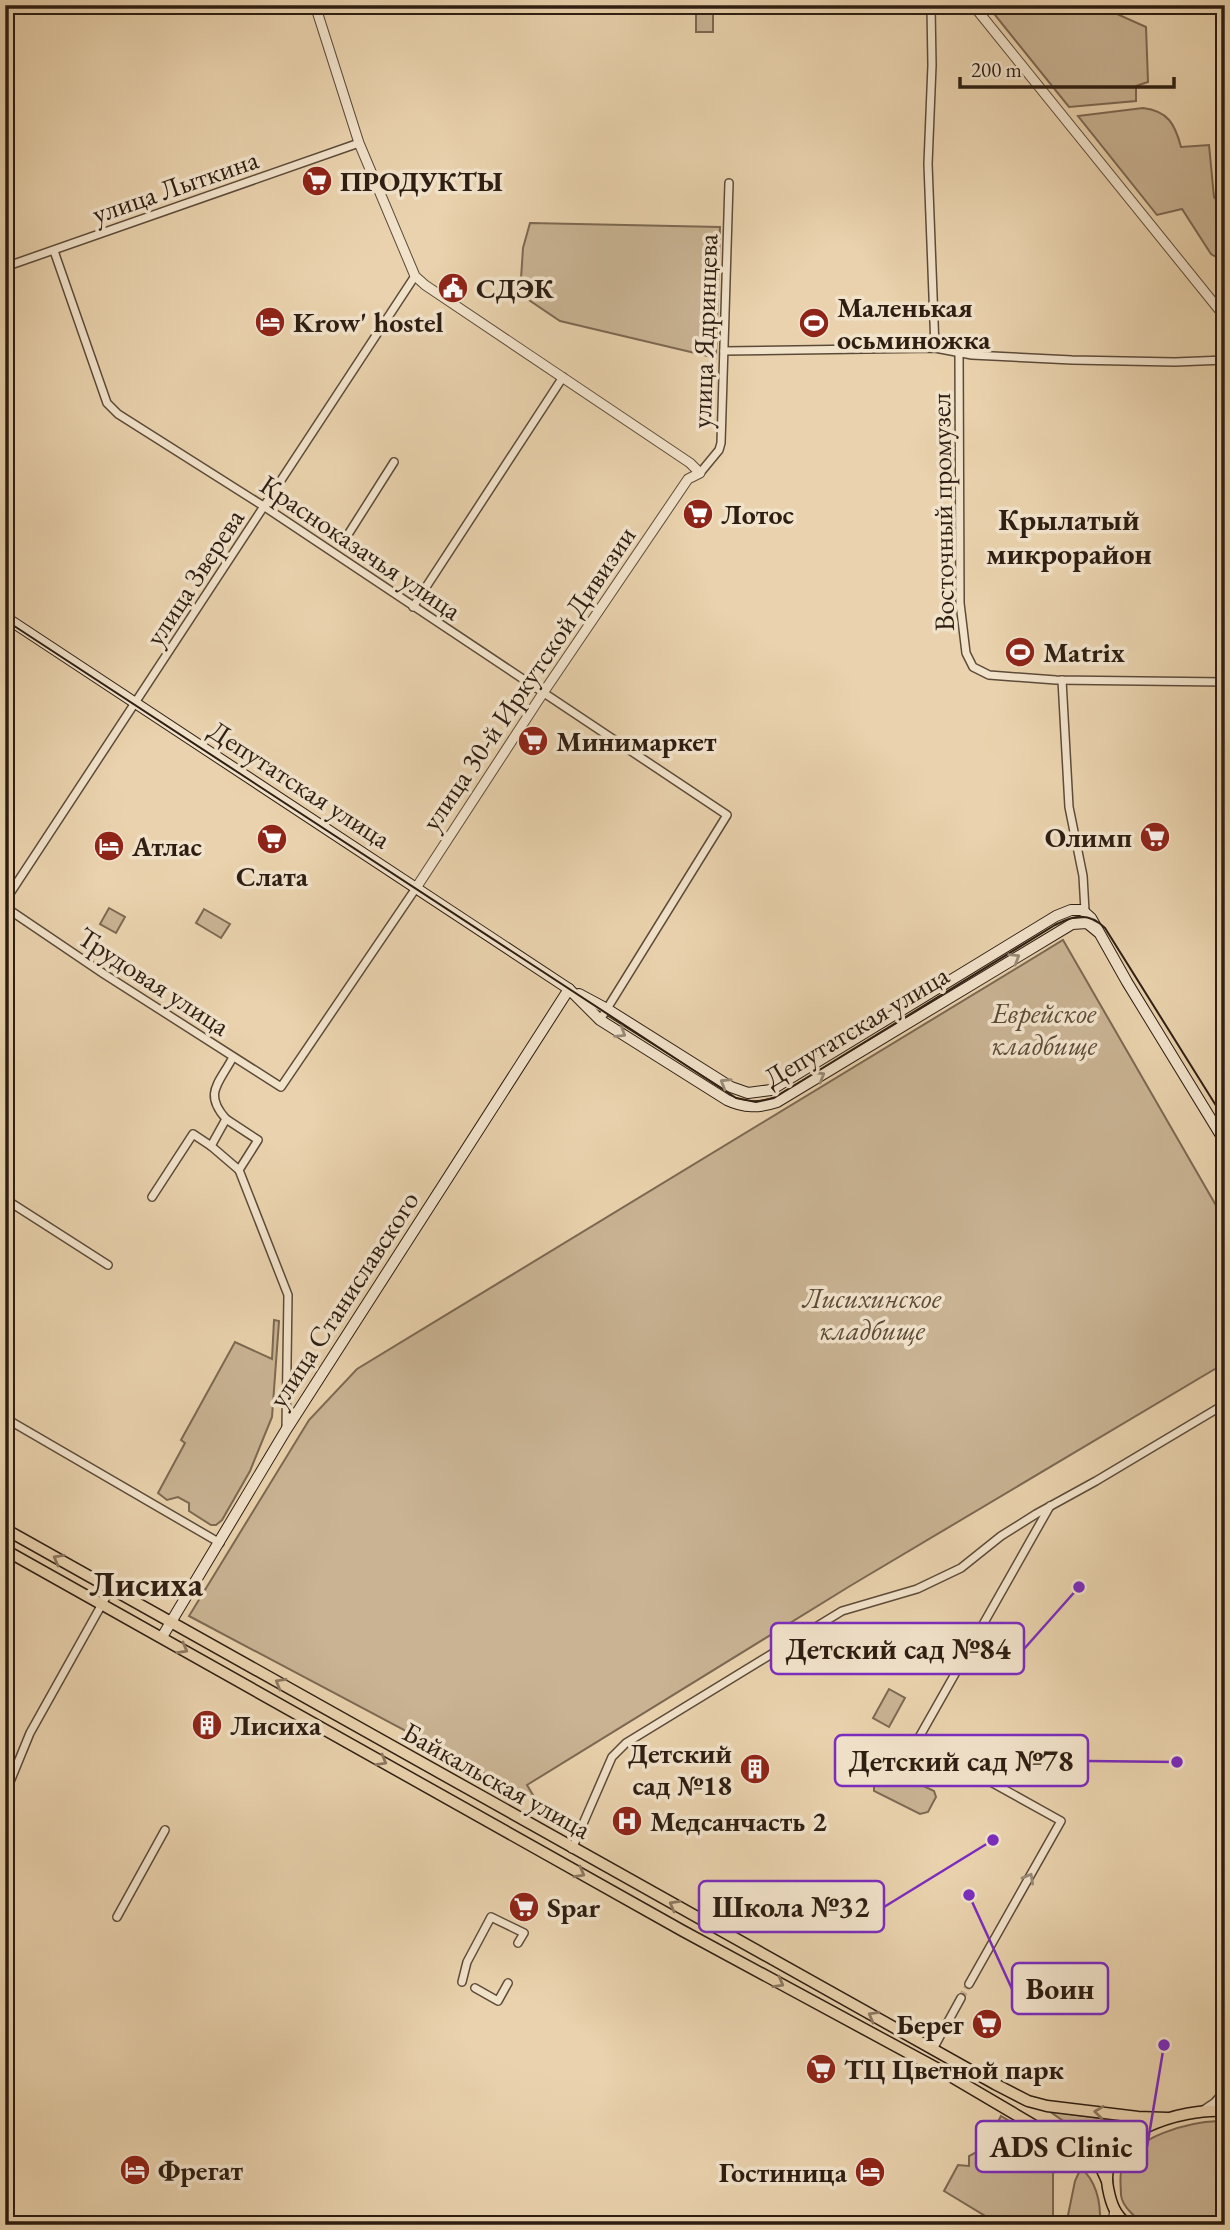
<svg xmlns="http://www.w3.org/2000/svg" width="1230" height="2230" font-family="'EB Garamond',serif">
<style>
.green{fill:#c9b393;stroke:#7c6852;stroke-width:2}
.lines{fill:none;stroke-linecap:round;stroke-linejoin:round}
.minor-tunnel{stroke:#c4ae8e;stroke-width:7;stroke-dasharray:7 3.5;stroke-linecap:butt}
.minor-casing{stroke:#5d4b39;stroke-width:10}
.tertiary-casing{stroke:#5d4b39;stroke-width:11}
.secondary-casing{stroke:#2e1e12;stroke-width:12}
.primary-casing{stroke:#2e1e12;stroke-width:13}
.minor{stroke:#f1e2ca;stroke-width:7}
.tertiary{stroke:#f1e2ca;stroke-width:9}
.secondary{stroke:#f1e2ca;stroke-width:10}
.primary{stroke:#e9d2ad;stroke-width:10}
.tram{stroke:#2e1e12;stroke-width:2}
.oneway{stroke:#998a77}
.oneway2{stroke:#8c7860}
.labels{text-anchor:middle;stroke-width:7;stroke-linejoin:round;paint-order:stroke}
.poi-label{font-size:28px;font-weight:bold;fill:#2e1e12;stroke:#f1e2ca;text-anchor:start}
.street-label{font-size:28px;fill:#2e1e12;stroke:#f1e2ca}
.park-label{font-size:28px;font-style:italic;fill:#5c4b39;stroke:#f1e2ca}
.neighbourhood-label{font-size:30px;font-weight:bold;fill:#2e1e12;stroke:#f1e2ca}
.district-label{font-size:35px;font-weight:bold;fill:#2e1e12;stroke:#f1e2ca}
.leader{fill:none;stroke:#7b2cbf;stroke-width:2.5}
.callout-dot{fill:#7b2cbf;stroke:#f1e2ca;stroke-width:2.5}
.callout{fill:#f1e2ca;stroke:#7b2cbf;stroke-width:2.5}
.callout-label{font-size:30px;text-anchor:middle;font-weight:bold;fill:#2e1e12}
</style>
<rect width="100%" height="100%" fill="#e9d2ad"/>
<filter id="stains"><feTurbulence type="fractalNoise" baseFrequency=".00286" numOctaves="4"/><feColorMatrix values="0 0 0 0 .2 0 0 0 0 .09 0 0 0 0 .02 0 0 0 .5 -.17"/></filter>
<radialGradient id="worn" r=".72"><stop offset=".6" stop-color="#630" stop-opacity="0"/><stop offset="1" stop-color="#630" stop-opacity=".3"/></radialGradient>
<g class="green">
<path d="M987 5H1097L1146 27 1148 82 1136 86V101L1069 107Z"/>
<rect x="696" y="7" width="17" height="25"/>
<path d="M1143 108C1168 111 1175 124 1181 147L1209 145 1214 197 1225 212V262L1211 254 1182 209 1157 215 1078 116Z"/>
<path d="M530 223 720 227 716 358 560 321 520 294 523 248Z"/>
<rect x="1216" y="723" width="9" height="42"/>
<path d="M109 908 125 917 116 933 100 924Z"/>
<path d="M204 909 230 924 221 938 196 923Z"/>
<path d="M1063 940 1225 1221V1363L850 1586 527 1785 536 1800 189 1616 309 1420 357 1369Z"/>
<path d="M274 1320 279 1321 272 1417 250 1471 222 1520 216 1525H211L189 1511V1503L178 1497 167 1500 158 1493 185 1443 181 1440 235 1342 272 1359Z"/>
<path d="M889 1689 905 1698 889 1727 873 1718Z"/>
<path d="M884 1767 934 1791 936 1797 928 1812 920 1814 874 1791V1784Z"/>
<path d="M1055 2112 1136 2123 1139 2126 1105 2166 1099 2154 1083 2135 1052 2113Z"/>
<path d="M1001 2116 1063 2153 1053 2174V2225H987L990 2219 944 2191 958 2165 969 2166V2156L984 2148Z"/>
<path d="M1219 2121 1225 2123V2225C1209 2225 1162 2228 1149 2225 1138 2221 1122 2207 1121 2195 1121 2187 1119 2176 1122 2168 1133 2136 1189 2122 1219 2121Z"/>
<path d="M1081 2168C1097 2182 1101 2204 1100 2225H1066L1075 2181Z"/>
</g>
<g class="lines">
<g class="minor-tunnel">
<path d="M341 546 349 533"/>
<path d="M961 1998 969 1984"/>
</g>
<g class="minor-casing">
<g id="minor">
<path d="M931 7 932 65 928 164 935 348"/>
<path d="M54 251 107 403 118 414 265 507 727 815 600 1020"/>
<path d="M5 267 359 143"/>
<path d="M724 351 935 348 972 355 1072 360 1175 362 1225 360"/>
<path d="M959 352 960 603 966 653 973 667 989 675 1056 680 1225 682"/>
<path d="M700 473 719 450 721 443 729 183"/>
<path d="M349 533 394 462"/>
<path d="M413 607 563 377"/>
<path d="M1062 680 1069 807 1083 876 1085 911"/>
<path d="M5 901 415 276"/>
<path d="M5 907 104 974 281 1087 416 888"/>
<path d="M226 1119 258 1140 239 1170 288 1295 286 1429"/>
<path d="M211 1146 239 1170"/>
<path d="M152 1197 193 1134 211 1146 226 1119C203 1093 219 1084 233 1057"/>
<path d="M5 1199 108 1265"/>
<path d="M5 1418 220 1543"/>
<path d="M5 1794 30 1733 111 1588"/>
<path d="M572 1849 612 1757 626 1743 842 1611 917 1589 961 1568 1001 1536 1036 1514 1096 1481 1225 1404"/>
<path d="M117 1917 165 1830"/>
<path d="M462 1982 467 1962 491 1917 524 1933 518 1943"/>
<path d="M969 1984 1061 1821 917 1741 1050 1506"/>
<path d="M475 1988 498 2001 508 1983"/>
<path d="M933 2049 961 1998"/>
<path d="M1205 2109 1214 2103 1225 2091"/>
</g>
</g>
<g class="tertiary-casing">
<g id="tertiary">
<path d="M315 5 359 143 415 276 425 285 690 463 700 473 688 479 543 693 416 888"/>
<path d="M973 5 1225 317"/>
</g>
</g>
<g class="secondary-casing">
<g id="secondary">
<path d="M5 617 569 989 600 1020 727 1100C744 1108 759 1108 777 1102L1072 924 1087 923 1098 932"/>
<path d="M579 994 607 1009 731 1087 748 1093 771 1090 1056 916 1071 910H1082L1091 918 1127 982 1225 1142"/>
<path d="M162 1637 286 1430 569 989"/>
<path d="M1113 2225 1115 2212"/>
</g>
</g>
<g class="primary-casing">
<g id="primary">
<path d="M5 1529 995 2084 1028 2101 1047 2106 1138 2117 1167 2118"/>
<path d="M5 1550 683 1931 940 2070 1088 2157 1101 2168 1107 2181"/>
<path d="M1128 2225C1115 2215 1111 2204 1108 2188 1097 2131 1183 2108 1225 2111"/>
</g>
</g>
<use href="#minor" class="minor"/>
<use href="#tertiary" class="tertiary"/>
<use href="#secondary" class="secondary"/>
<use href="#primary" class="primary"/>
<path class="tram" d="M5 620 736 1098 756 1102 774 1098 1055 925C1074 915 1089 912 1105 928L1225 1120"/>
</g>
<defs><path id="oneway-chevron" d="M-2-3.5L2.5 0L-2 3.5" fill="none" stroke-width="1.6" stroke-linecap="round" stroke-linejoin="round" transform="scale(1.75)"/></defs>
<g class="oneway">
<use href="#oneway-chevron" transform="translate(1015 958) rotate(-31)"/>
<use href="#oneway-chevron" transform="translate(621 1033) rotate(32)"/>
<use href="#oneway-chevron" transform="translate(820 1076) rotate(-31)"/>
<use href="#oneway-chevron" transform="translate(725 1083) rotate(-149)"/>
<use href="#oneway-chevron" transform="translate(1029 1878) rotate(-61)"/>
</g>
<g class="oneway2">
<use href="#oneway-chevron" transform="translate(58 1559) rotate(-151)"/>
<use href="#oneway-chevron" transform="translate(183 1649) rotate(29)"/>
<use href="#oneway-chevron" transform="translate(280 1683) rotate(-150)"/>
<use href="#oneway-chevron" transform="translate(382 1761) rotate(30)"/>
<use href="#oneway-chevron" transform="translate(580 1873) rotate(29)"/>
<use href="#oneway-chevron" transform="translate(674 1905) rotate(-151)"/>
<use href="#oneway-chevron" transform="translate(779 1983) rotate(29)"/>
<use href="#oneway-chevron" transform="translate(873 2016) rotate(-151)"/>
<use href="#oneway-chevron" transform="translate(1099 2112) rotate(-173)"/>
</g>
<defs>
<g id="supermarket-disc" transform="scale(1.575)"><circle r="9.5" fill="#8f2418" stroke="#f1e2ca"/><path d="M-6-5.5h2.5l.6 2H6L4.5 2H-2.5L-4.4-4H-6ZM-1.5 3.2a1.3 1.3 0 1 0 .1 0ZM3 3.2a1.3 1.3 0 1 0 .1 0Z" fill="#fff"/></g>
<g id="civic-disc" transform="scale(1.575)"><circle r="9.5" fill="#8f2418" stroke="#f1e2ca"/><path d="M-.6-6.5H3V-4.5H.6V-3L4-1V1h2V6H-6V1h2V-1L-.6-3ZM-1.2 2.5V6h2.4V2.5Z" fill="#fff"/></g>
<g id="hotel-disc" transform="scale(1.575)"><circle r="9.5" fill="#8f2418" stroke="#f1e2ca"/><path d="M-6-4.5h1.5V1H6V5H4.5V3h-9V5H-6ZM-4 0a1.8 1.8 0 1 1 3.6 0ZM.5 0V-2.5h3Q6-2.5 6 0Z" fill="#fff"/></g>
<g id="stadium-disc" transform="scale(1.575)"><circle r="9.5" fill="#8f2418" stroke="#f1e2ca"/><path d="M0-5a6.5 5 0 1 0 0 10a6.5 5 0 1 0 0-10ZM-3.5-1.8h7v3.6h-7Z" fill="#fff"/></g>
<g id="building-disc" transform="scale(1.575)"><circle r="9.5" fill="#8f2418" stroke="#f1e2ca"/><path d="M-4-6H4V6H1V3H-1V6H-4ZM-2.5-4.3h1.7v1.8h-1.7ZM.8-4.3h1.7v1.8H.8ZM-2.5-1h1.7V.8h-1.7ZM.8-1h1.7V.8H.8Z" fill="#fff"/></g>
<g id="hospital-disc" transform="scale(1.575)"><circle r="9.5" fill="#8f2418" stroke="#f1e2ca"/><path d="M-5-5h3v3.5h4V-5h3V5h-3V1.5h-4V5h-3Z" fill="#fff"/></g>
</defs>
<g fill-rule="evenodd">
<use href="#supermarket-disc" x="317" y="181"/>
<use href="#civic-disc" x="453" y="288"/>
<use href="#hotel-disc" x="270" y="322"/>
<use href="#stadium-disc" x="814" y="323"/>
<use href="#supermarket-disc" x="698" y="514"/>
<use href="#stadium-disc" x="1020" y="652"/>
<use href="#supermarket-disc" x="533" y="741"/>
<use href="#supermarket-disc" x="1155" y="837"/>
<use href="#supermarket-disc" x="272" y="839"/>
<use href="#hotel-disc" x="109" y="846"/>
<use href="#building-disc" x="207" y="1725"/>
<use href="#building-disc" x="755" y="1769"/>
<use href="#hospital-disc" x="627" y="1821"/>
<use href="#supermarket-disc" x="524" y="1907"/>
<use href="#supermarket-disc" x="987" y="2024"/>
<use href="#supermarket-disc" x="821" y="2069"/>
<use href="#hotel-disc" x="135" y="2170"/>
<use href="#hotel-disc" x="870" y="2172"/>
</g>
<g class="labels">
<g class="poi-label">
<text x="340" y="191">ПРОДУКТЫ</text>
<text x="476" y="298">СДЭК</text>
<text x="837" y="317">Маленькая<tspan x="837" dy="32">осьминожка</tspan></text>
<text x="293" y="332">Krow' hostel</text>
<text x="721" y="524">Лотос</text>
<text x="1043" y="662">Matrix</text>
<text x="556" y="751">Минимаркет</text>
<text x="1132" y="847" text-anchor="end">Олимп</text>
<text x="132" y="856">Атлас</text>
<text x="272" y="886" text-anchor="middle">Слата</text>
<text x="230" y="1735">Лисиха</text>
<text x="732" y="1763" text-anchor="end">Детский<tspan x="732" dy="32">сад №18</tspan></text>
<text x="650" y="1831">Медсанчасть 2</text>
<text x="547" y="1917">Spar</text>
<text x="964" y="2034" text-anchor="end">Берег</text>
<text x="844" y="2079">ТЦ Цветной парк</text>
<text x="158" y="2180">Фрегат</text>
<text x="847" y="2182" text-anchor="end">Гостиница</text>
</g>
<g class="street-label">
<text transform="translate(175 186) rotate(-19)" y="10">улица Лыткина</text>
<text transform="translate(704 331) rotate(-88)" y="10">улица Ядринцева</text>
<text transform="translate(942 512) rotate(-91)" y="10">Восточный промузел</text>
<text transform="translate(361 547) rotate(34)" y="10">Красноказачья улица</text>
<text transform="translate(194 577) rotate(-57)" y="10">улица Зверева</text>
<text transform="translate(528 678) rotate(-56)" y="10">улица 30-й Иркутской Дивизии</text>
<text transform="translate(300 784) rotate(33)" y="10">Депутатская улица</text>
<text transform="translate(154 981) rotate(33)" y="10">Трудовая улица</text>
<text transform="translate(856 1026) rotate(-31)" y="10">Депутатская улица</text>
<text transform="translate(343 1299) rotate(-57)" y="10">улица Станиславского</text>
<text transform="translate(497 1780) rotate(29)" y="10">Байкальская улица</text>
</g>
<g class="park-label">
<text x="1044" y="1023">Еврейское<tspan x="1044" dy="32">кладбище</tspan></text>
<text x="872" y="1308">Лисихинское<tspan x="872" dy="32">кладбище</tspan></text>
</g>
<g class="neighbourhood-label">
<text x="1069" y="530">Крылатый<tspan x="1069" dy="34">микрорайон</tspan></text>
</g>
<g class="district-label">
<text x="146" y="1596">Лисиха</text>
</g>
</g>
<path class="leader" d="M1079 1587L1024 1649M1177 1762L1088 1761M993 1840L884 1907M969 1895L1012 1989M1164 2045L1147 2147"/>
<g class="callout-dot">
<circle cx="1079" cy="1587" r="7"/>
<circle cx="1177" cy="1762" r="7"/>
<circle cx="993" cy="1840" r="7"/>
<circle cx="969" cy="1895" r="7"/>
<circle cx="1164" cy="2045" r="7"/>
</g>
<g class="callout">
<rect x="771" y="1623" width="253" height="51" rx="7"/>
<rect x="835" y="1735" width="253" height="51" rx="7"/>
<rect x="699" y="1881" width="185" height="51" rx="7"/>
<rect x="1012" y="1963" width="96" height="51" rx="7"/>
<rect x="976" y="2121" width="171" height="51" rx="7"/>
</g>
<g class="callout-label">
<text x="898" y="1659">Детский сад №84</text>
<text x="961" y="1771">Детский сад №78</text>
<text x="791" y="1917">Школа №32</text>
<text x="1060" y="1999">Воин</text>
<text x="1061" y="2157">ADS Clinic</text>
</g>
<rect width="1230" height="2230" fill="none" stroke="#e9d2ad" stroke-width="28"/>
<rect x="7" y="7" width="1216" height="2216" fill="none" stroke="#2e1e12" stroke-width="3.5"/>
<rect x="14" y="14" width="1202" height="2202" fill="none" stroke="#2e1e12" stroke-width="2"/>
<path d="M960 77v10h214v-10" fill="none" stroke="#2e1e12" stroke-width="3.5"/>
<text x="971" y="77" font-size="21" fill="#2e1e12" stroke="#f1e2ca" stroke-width="5" paint-order="stroke">200 m</text>
<rect width="100%" height="100%" filter="url(#stains)"/>
<rect width="100%" height="100%" fill="url(#worn)"/>
</svg>
